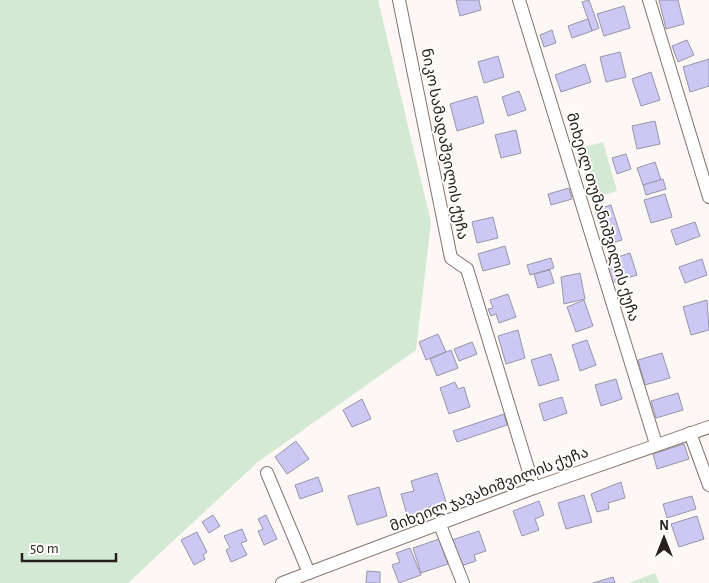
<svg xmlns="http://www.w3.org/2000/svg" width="709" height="583" font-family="'Alegreya Sans','Noto Sans Georgian',sans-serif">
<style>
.green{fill:#d4e9d3}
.building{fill:#ccc7f3;stroke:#9796a9}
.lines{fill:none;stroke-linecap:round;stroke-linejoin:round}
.street-casing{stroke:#867368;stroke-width:14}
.street{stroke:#fff;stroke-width:12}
.labels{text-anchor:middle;stroke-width:4;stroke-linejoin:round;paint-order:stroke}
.street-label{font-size:15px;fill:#28201c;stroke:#fff}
</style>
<rect width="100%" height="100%" fill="#fdf8f6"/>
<g class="green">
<path d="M0 0H378L431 222 416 350 258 462 128 583H0Z"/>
<path d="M603 142 617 191 595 198 581 148Z"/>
<path d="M655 573 659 583H629Z"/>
</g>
<g class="building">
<path d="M456 0H479L481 10 460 16Z"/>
<path d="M589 0 599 28 592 31 582 2Z"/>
<path d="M659 0H678L684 24 666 29Z"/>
<path d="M624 6 630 28 604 36 597 14Z"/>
<path d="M588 19 592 31 572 38 568 26Z"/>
<path d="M552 30 556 43 544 47 540 35Z"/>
<path d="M687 40 694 55 678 62 672 46Z"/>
<path d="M620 52 626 77 606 82 600 57Z"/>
<path d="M498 56 504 77 484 83 478 62Z"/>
<path d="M709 59V86L690 92 683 67Z"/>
<path d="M585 64 591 82 561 92 555 75Z"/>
<path d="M651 72 660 100 641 106 632 79Z"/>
<path d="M519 91 526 110 508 116 502 97Z"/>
<path d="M477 96 484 123 457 131 450 104Z"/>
<path d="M655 121 660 144 637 149 632 126Z"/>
<path d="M516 130 521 153 501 158 495 135Z"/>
<path d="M626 154 631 169 617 174 612 158Z"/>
<path d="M655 162 661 180 643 185 637 168Z"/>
<path d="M663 179 666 189 646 195 643 185Z"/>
<path d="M569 188 572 199 551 205 548 194Z"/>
<path d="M665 194 672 217 651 223 644 200Z"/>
<path d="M611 205 622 240 606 245 595 210Z"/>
<path d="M493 217 498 238 477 243 472 222Z"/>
<path d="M695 222 700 236 676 245 671 230Z"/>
<path d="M505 246 510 264 483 271 478 254Z"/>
<path d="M630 253 637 275 612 283 605 261Z"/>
<path d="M551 258 554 268 530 275 527 265Z"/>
<path d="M702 259 707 275 685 283 679 267Z"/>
<path d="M550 270 554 283 538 288 534 274Z"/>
<path d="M580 273 585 299 564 304 561 277Z"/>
<path d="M508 294 516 317 499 323 496 314 491 316 488 309 493 308 490 300Z"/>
<path d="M584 300 593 326 576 332 567 307Z"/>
<path d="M707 300 709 330 691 335 683 307Z"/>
<path d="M518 330 525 358 506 364 498 336Z"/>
<path d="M438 334 446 352 426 360 419 342Z"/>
<path d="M587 340 596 365 580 371 572 345Z"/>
<path d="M472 342 477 354 459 361 454 349Z"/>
<path d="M451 350 458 368 437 376 430 359Z"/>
<path d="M662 353 670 378 645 385 638 360Z"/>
<path d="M551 354 559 380 539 386 531 360Z"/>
<path d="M616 379 622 399 601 406 595 385Z"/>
<path d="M455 382 458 389 464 387 470 407 449 414 440 388Z"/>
<path d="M678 393 683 410 656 418 651 401Z"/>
<path d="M562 397 567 413 544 421 539 404Z"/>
<path d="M362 399 371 419 352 427 343 410Z"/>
<path d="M504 414 507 425 457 442 453 431Z"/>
<path d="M296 441 309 459 287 474 275 457Z"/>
<path d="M684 444 689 459 657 469 653 454Z"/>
<path d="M437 473 446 502 424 509 425 513 408 518 401 494 414 491 411 481Z"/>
<path d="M318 477 323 491 300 499 295 485Z"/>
<path d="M621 482 625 498 608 503 609 509 597 512 591 494Z"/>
<path d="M379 487 387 516 357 525 348 496Z"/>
<path d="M584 495 592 522 566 529 558 503Z"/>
<path d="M692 496 696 509 667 518 663 504Z"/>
<path d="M539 501 544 515 535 519 539 530 522 536 513 511Z"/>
<path d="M213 515 220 526 209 533 202 522Z"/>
<path d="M266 515 277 539 264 545 258 531 263 529 258 519Z"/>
<path d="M697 516 704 539 679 547 671 524Z"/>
<path d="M242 529 247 541 241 543 247 555 231 562 226 550 230 548 224 536Z"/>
<path d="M479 531 486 551 474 555 476 561 461 566 452 540Z"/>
<path d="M197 532 207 552 203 555 205 559 194 565 181 540Z"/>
<path d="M439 539 448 564 421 573 413 548Z"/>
<path d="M410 548 421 575 399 583 392 565 400 562 396 553Z"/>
<path d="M367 571 380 572V583H366Z"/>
<path d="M613 577 615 583H593Z"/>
</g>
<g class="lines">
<g class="street-casing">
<g id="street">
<path d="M399 0 451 258 467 269 534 488"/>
<path d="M519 0 656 444"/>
<path d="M649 0 709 197"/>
<path d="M690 433 709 485"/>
<path d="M267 473 309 573"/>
<path d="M440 525 463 583"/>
<path d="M282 583 534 488 709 427"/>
</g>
</g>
<use href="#street" class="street"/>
</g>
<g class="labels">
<g class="street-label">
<text transform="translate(445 144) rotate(79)" y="5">ნიკო სამადაშვილის ქუჩა</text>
<text transform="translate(603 217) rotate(73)" y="5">მიხეილ თუმანიშვილის ქუჩა</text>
<text transform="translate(489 489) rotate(-21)" y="5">მიხეილ ჯავახიშვილის ქუჩა</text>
</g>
</g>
<g transform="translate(664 538)" stroke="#ffffff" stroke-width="4" paint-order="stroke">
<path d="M0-4L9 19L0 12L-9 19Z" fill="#28201c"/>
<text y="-8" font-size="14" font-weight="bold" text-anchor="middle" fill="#28201c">N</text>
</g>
<path d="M22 553v8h94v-8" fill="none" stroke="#28201c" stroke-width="2.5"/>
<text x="30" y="553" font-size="15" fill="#28201c" stroke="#ffffff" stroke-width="4" paint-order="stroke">50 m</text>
</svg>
